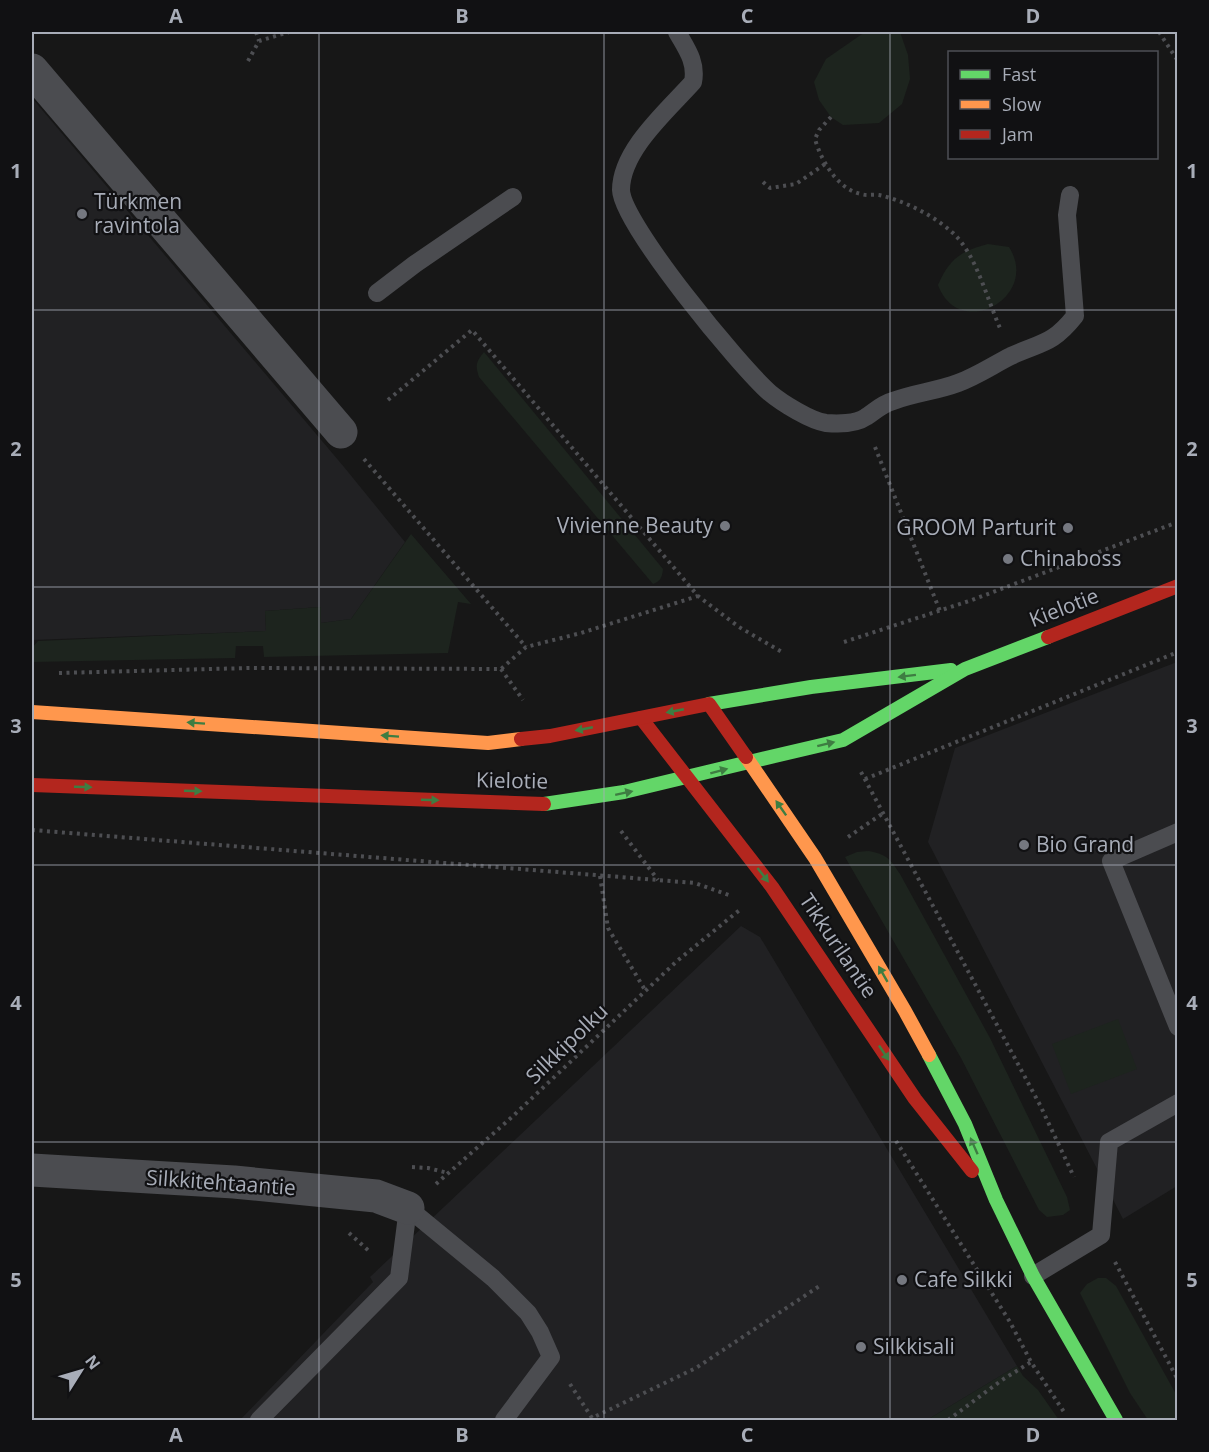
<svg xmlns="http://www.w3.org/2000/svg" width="1209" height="1452" font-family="'Open Sans',sans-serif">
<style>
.built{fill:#212123}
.green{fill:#1d241e}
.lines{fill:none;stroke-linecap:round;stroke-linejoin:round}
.path{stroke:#4d4e52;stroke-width:4;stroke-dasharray:3 4.5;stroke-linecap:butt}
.lane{stroke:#4b4c50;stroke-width:18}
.street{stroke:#4b4c50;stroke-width:33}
.fast{stroke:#63d668;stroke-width:14}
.slow{stroke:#ff974d;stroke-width:14}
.jam{stroke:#b3261e;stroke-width:14}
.oneway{fill:#3e7d42}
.grid{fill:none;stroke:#a8adb8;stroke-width:1.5;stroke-opacity:0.55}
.poi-dot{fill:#757880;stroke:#111113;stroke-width:2}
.labels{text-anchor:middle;stroke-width:4.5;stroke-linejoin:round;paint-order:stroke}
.poi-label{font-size:21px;fill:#a8adb8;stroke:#111113;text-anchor:start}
.street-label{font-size:21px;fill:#a8adb8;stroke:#111113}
.neatline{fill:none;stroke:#a8adb8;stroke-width:2}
.grid-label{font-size:20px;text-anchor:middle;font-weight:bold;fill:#a8adb8}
</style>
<rect width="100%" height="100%" fill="#171717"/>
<g class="built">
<path d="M32 98 344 467 405 542 351 619 321 623 320 607 265 611 266 631 32 640Z"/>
<path d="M1177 662V1186L1123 1219 928 842 955 748Z"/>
<path d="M741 926 760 937 1017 1366 927 1420H240L373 1282 370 1277Z"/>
</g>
<g class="green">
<path d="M865 32H900L908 55 910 79 902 104 879 123 843 125 831 117 819 100 814 82 826 59Z"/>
<path d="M988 244 1009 247C1041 297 959 342 938 285 949 259 961 251 988 244Z"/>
<path d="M484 352 663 569C662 577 661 581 653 584L479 377C475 365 476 362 484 352Z"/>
<path d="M411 534 471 604 458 602 448 653 264 657 263 646H236L235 658 32 662V648L38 641 266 631 265 611 321 607V623L351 619Z"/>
<path d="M868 851C887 854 890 859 900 874L990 1038 1067 1197 1070 1210 1063 1215 1047 1217 1039 1210 961 1058 845 857 857 852Z"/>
<path d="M1118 1019 1137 1069 1071 1094 1052 1044Z"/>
<path d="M1098 1278H1106L1116 1286 1177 1396V1420H1148L1130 1393 1080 1293 1087 1284Z"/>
<path d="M1017 1366 1023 1376 1038 1390 1059 1420H927Z"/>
</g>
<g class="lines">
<g class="path">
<path d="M256 32 259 41"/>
<path d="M1159 32 1178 61"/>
<path d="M248 61 259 41 289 32"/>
<path d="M831 117 819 130 815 139C821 160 837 189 861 194 867 196 873 194 879 195 905 201 933 215 953 233 976 254 987 299 1000 328"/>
<path d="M763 182 770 188 796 184 825 164"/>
<path d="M388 400 472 330 698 596 739 627 782 652"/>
<path d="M875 447 940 611"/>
<path d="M364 459 526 647"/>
<path d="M844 642 972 600 1178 522"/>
<path d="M501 669 523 700"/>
<path d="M59 673 249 668 501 669 526 647 581 633 698 596"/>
<path d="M861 772 1040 1105 1074 1177"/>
<path d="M865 779 1178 652"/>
<path d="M32 830 695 883 729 895"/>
<path d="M621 831 658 880"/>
<path d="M848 837 882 814"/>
<path d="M600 876 608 928 645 990"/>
<path d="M896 1141 1010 1322 1031 1362 1064 1412"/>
<path d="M412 1167 428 1168 448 1173"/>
<path d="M436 1184 512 1117 677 961 742 908"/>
<path d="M349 1233 370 1252"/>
<path d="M1115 1262 1178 1380"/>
<path d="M570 1384 592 1418 696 1368 821 1285"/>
<path d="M948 1420 1002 1380 1031 1362"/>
</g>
<g class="lane">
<path d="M677 32C686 48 697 62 693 82 668 110 621 150 621 190 622 224 741 368 770 393 782 403 811 421 826 423 837 424 856 424 866 417 875 411 882 404 893 401 914 393 937 391 958 383 977 376 993 365 1011 356 1041 342 1052 345 1075 316L1067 215 1070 195"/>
<path d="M377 293 415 264 513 197"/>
<path d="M1178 832 1111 861 1178 1027"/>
<path d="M408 1208 493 1278 528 1313 540 1332 551 1357 504 1420"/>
<path d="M1033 1276 1101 1235 1109 1142 1178 1103"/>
<path d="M259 1420 399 1278 408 1208"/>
</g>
<g class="street">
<path d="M32 70 341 432"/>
<path d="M32 1170 234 1182 376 1196 408 1208"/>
</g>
<g class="fast">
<path d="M709 704 811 687 951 670"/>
<path d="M749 762 843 740 965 669 1048 637"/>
<path d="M544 804 624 792 749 762"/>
<path d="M929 1055 965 1124 996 1200 1033 1276 1116 1420"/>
</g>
<g class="slow">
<path d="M32 712 488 743 521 739"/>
<path d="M746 757 815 858 905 1011 929 1055"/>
</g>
<g class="jam">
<path d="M1048 637 1178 586"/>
<path d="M641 718 772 887 915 1099 972 1171"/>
<path d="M521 739 550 736 709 704 746 757"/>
<path d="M32 785 544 804"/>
</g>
</g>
<defs><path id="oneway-solid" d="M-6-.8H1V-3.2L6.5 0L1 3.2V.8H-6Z" transform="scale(1.5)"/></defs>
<g class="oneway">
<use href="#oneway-solid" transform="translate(907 676) rotate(173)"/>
<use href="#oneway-solid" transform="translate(675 711) rotate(169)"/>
<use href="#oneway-solid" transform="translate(196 723) rotate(-176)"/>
<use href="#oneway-solid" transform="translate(584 729) rotate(169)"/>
<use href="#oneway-solid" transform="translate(390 736) rotate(-176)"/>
<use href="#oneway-solid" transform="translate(826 744) rotate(-14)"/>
<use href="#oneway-solid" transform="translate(719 771) rotate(-15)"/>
<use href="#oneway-solid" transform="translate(83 787) rotate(2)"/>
<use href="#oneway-solid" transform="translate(193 791) rotate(2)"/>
<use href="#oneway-solid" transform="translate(624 793) rotate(-12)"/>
<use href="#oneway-solid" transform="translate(430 800) rotate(2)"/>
<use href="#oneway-solid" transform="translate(781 808) rotate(-125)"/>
<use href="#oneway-solid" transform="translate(763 875) rotate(52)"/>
<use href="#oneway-solid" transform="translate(883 974) rotate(-120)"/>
<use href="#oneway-solid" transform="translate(884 1053) rotate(56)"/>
<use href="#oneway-solid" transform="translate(974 1146) rotate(-114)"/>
</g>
<path class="grid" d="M319 32V1420M604 32V1420M890 32V1420M32 310H1178M32 587H1178M32 865H1178M32 1142H1178"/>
<g class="poi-dot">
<circle cx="82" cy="214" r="6"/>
<circle cx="725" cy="526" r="6"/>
<circle cx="1068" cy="528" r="6"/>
<circle cx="1008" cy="559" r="6"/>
<circle cx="1024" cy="845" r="6"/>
<circle cx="902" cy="1280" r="6"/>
<circle cx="861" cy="1347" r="6"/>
</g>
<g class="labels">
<g class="poi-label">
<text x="94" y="209">Türkmen<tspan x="94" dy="24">ravintola</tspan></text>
<text x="713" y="533" text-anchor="end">Vivienne Beauty</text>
<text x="1056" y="535" text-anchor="end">GROOM Parturit</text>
<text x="1020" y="566">Chinaboss</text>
<text x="1036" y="852">Bio Grand</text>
<text x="914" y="1287">Cafe Silkki</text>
<text x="873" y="1354">Silkkisali</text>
</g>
<g class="street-label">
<text transform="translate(1064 608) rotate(-21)" y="7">Kielotie</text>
<text transform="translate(512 781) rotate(1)" y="7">Kielotie</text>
<text transform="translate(838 946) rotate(56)" y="7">Tikkurilantie</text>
<text transform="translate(567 1044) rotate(-44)" y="7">Silkkipolku</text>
<text transform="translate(221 1183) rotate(4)" y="7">Silkkitehtaantie</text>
</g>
</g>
<rect width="1209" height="1452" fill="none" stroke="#111113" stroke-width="66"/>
<rect x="948" y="51" width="210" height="108" fill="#111113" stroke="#4d4f55" stroke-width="1.5"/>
<rect x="960" y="70" width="30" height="9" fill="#63d668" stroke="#4d4f55" stroke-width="1.5"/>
<text x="1002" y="81" font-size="18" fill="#a8adb8">Fast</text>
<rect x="960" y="100" width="30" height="9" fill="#ff974d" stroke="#4d4f55" stroke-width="1.5"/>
<text x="1002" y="111" font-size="18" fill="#a8adb8">Slow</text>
<rect x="960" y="130" width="30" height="9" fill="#b3261e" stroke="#4d4f55" stroke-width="1.5"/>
<text x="1002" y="141" font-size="18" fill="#a8adb8">Jam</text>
<g transform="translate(81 1371) rotate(53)" stroke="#111113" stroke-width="4.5" paint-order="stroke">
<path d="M0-4.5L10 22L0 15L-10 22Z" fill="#a8adb8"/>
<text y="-9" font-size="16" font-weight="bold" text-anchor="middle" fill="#a8adb8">N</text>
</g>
<rect x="33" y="33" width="1143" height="1386" class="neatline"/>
<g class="grid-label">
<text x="176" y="23">A</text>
<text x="462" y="23">B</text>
<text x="747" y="23">C</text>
<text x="1033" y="23">D</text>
<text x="16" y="178">1</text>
<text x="1192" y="178">1</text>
<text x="16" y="456">2</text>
<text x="1192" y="456">2</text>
<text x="16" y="733">3</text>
<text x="1192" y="733">3</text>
<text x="16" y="1010">4</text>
<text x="1192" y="1010">4</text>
<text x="16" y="1287">5</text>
<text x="1192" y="1287">5</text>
<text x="176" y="1442">A</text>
<text x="462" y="1442">B</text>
<text x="747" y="1442">C</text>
<text x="1033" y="1442">D</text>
</g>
</svg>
